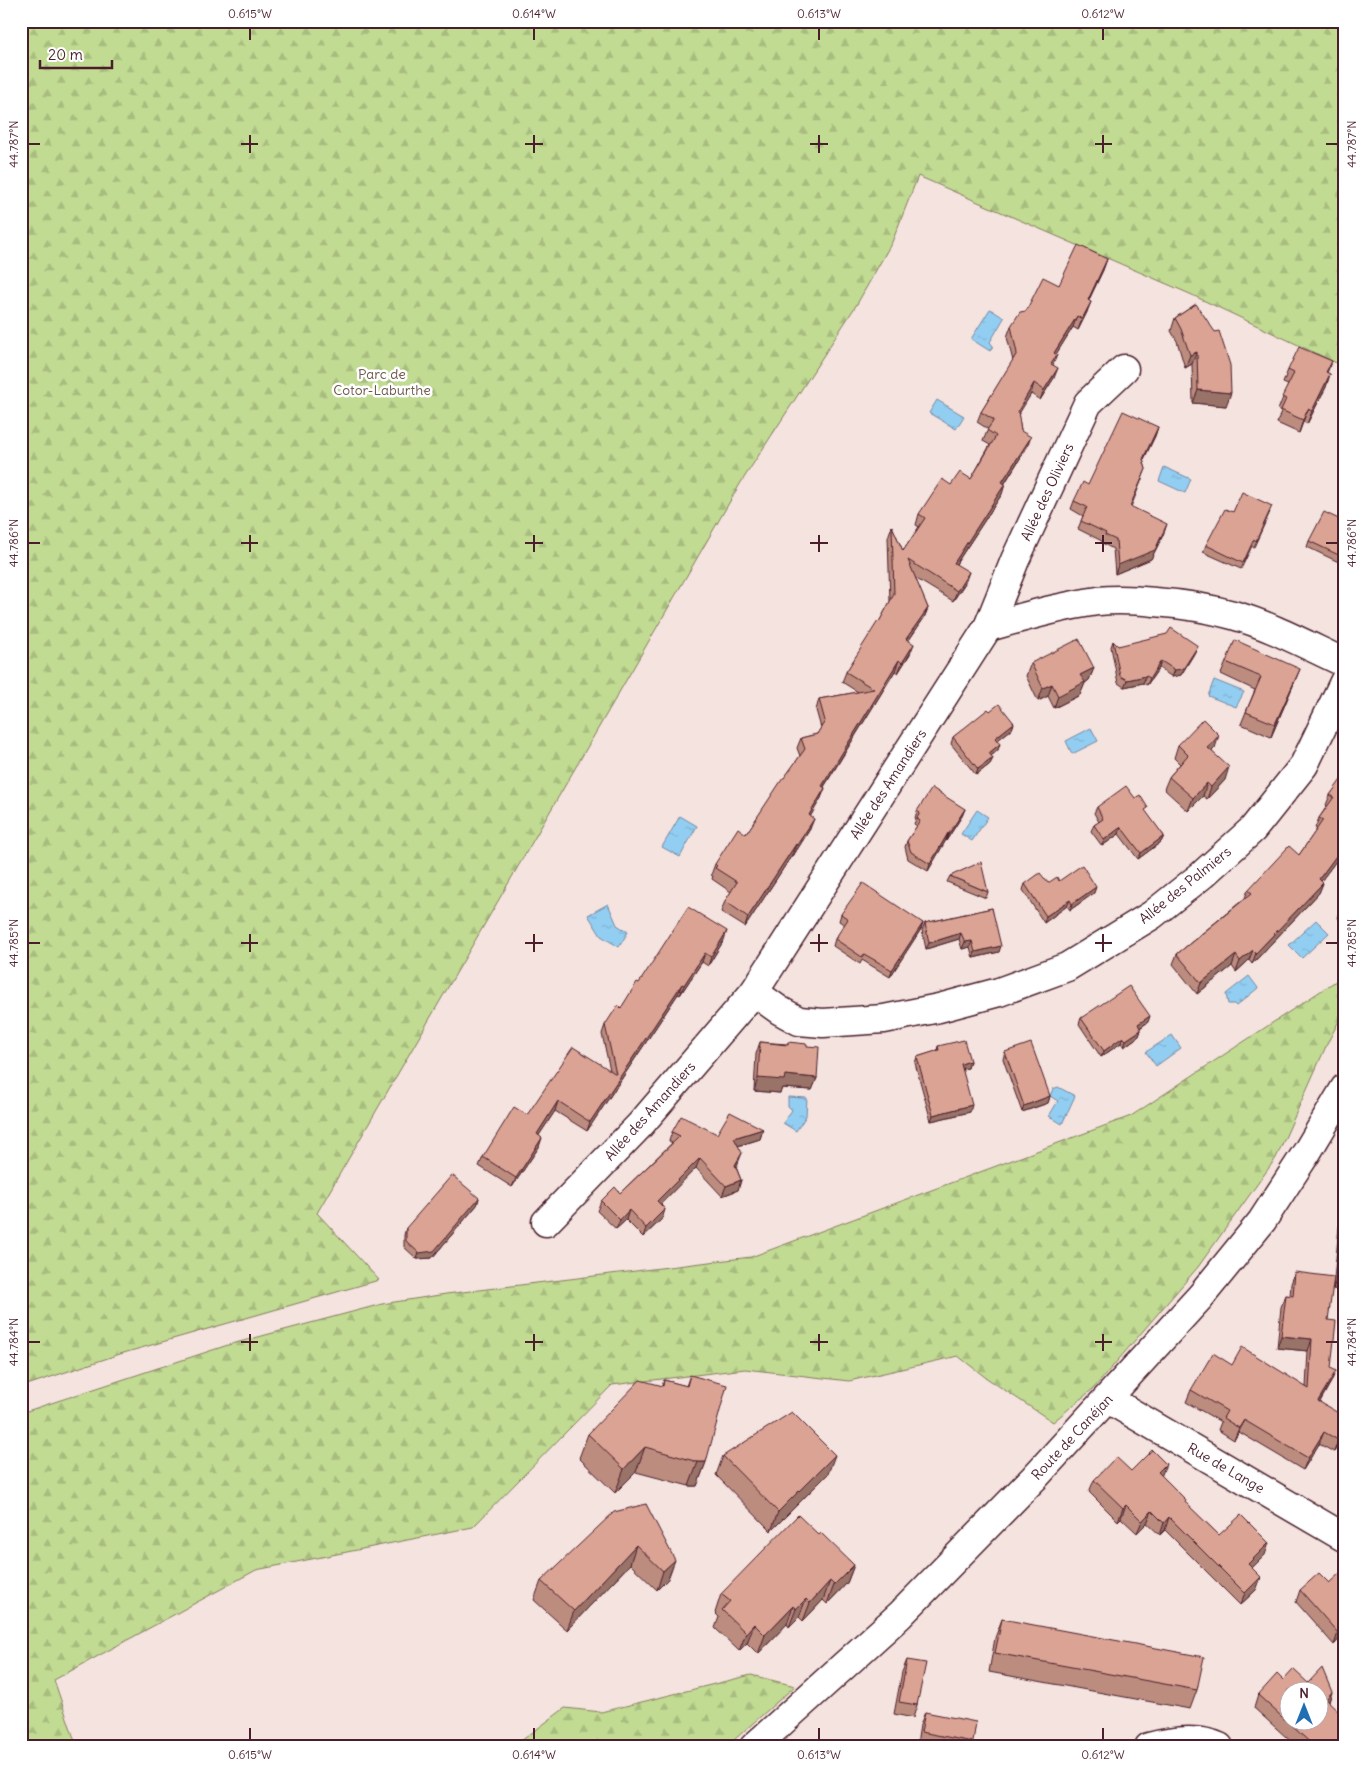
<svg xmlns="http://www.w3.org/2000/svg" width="1366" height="1768" font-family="Delius,sans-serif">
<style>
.forest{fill:url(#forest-firs);stroke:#867d5e}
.water{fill:url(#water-ripples);stroke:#7588a2}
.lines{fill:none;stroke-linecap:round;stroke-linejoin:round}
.street-casing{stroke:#4a1f2b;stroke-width:31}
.secondary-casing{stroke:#4a1f2b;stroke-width:31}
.street{stroke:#fff;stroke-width:28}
.secondary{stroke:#fff;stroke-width:28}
.wall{fill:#bc8c7f;stroke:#4a1f2b}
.shaded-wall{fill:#997268;stroke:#4a1f2b}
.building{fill:#dba394;stroke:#4a1f2b;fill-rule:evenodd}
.ticks{fill:none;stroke:#4a1f2b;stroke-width:2}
.labels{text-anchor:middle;stroke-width:5;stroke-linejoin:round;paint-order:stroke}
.park-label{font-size:14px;fill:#6e574a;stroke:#fff}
.street-label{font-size:14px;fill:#4a1f2b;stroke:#fff}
.neatline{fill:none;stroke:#4a1f2b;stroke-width:2}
.ticks-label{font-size:12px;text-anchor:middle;fill:#4a1f2b}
</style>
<defs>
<pattern id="forest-firs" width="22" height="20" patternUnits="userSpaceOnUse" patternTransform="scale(1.25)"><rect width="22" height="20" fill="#c1db92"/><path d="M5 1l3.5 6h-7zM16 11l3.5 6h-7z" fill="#a7bc7e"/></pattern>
<pattern id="water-ripples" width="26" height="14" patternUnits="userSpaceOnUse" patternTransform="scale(1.25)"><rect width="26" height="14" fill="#92cef2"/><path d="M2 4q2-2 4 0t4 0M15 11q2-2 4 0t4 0" fill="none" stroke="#7fb0d0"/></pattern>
</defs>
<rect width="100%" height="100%" fill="#f4e3df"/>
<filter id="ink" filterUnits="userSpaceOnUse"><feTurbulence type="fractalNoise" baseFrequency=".02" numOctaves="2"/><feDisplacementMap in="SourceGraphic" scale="10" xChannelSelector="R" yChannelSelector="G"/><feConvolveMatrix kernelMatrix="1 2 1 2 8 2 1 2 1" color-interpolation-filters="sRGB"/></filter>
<g filter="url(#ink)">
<g class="forest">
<path d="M21 21H1345V367L1190 294 918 176 892 242 857 304 740 484 317 1213 379 1280 120 1354 21 1387Z"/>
<path d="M1345 975V1009L1327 1044 1276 1158 1198 1267 1094 1388 1053 1422 985 1377 958 1356 849 1381 745 1369 612 1385 473 1527 256 1570 54 1680 77 1747H21V1413L228 1345 382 1304 446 1294 751 1257 1131 1116Z"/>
<path d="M751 1675 795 1686 726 1747H513L565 1708 601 1712Z"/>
</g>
<g class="water">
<path d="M990 309 1004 318 990 342 993 346 990 351 971 339Z"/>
<path d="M937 400 964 416 956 429 929 413Z"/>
<path d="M1164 467 1191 479 1185 493 1159 481Z"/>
<path d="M1214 680 1244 692 1236 707 1208 696Z"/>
<path d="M1091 728 1098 741 1072 754 1066 741Z"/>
<path d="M977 810 988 817 972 841 961 834Z"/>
<path d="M680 816 697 826 680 857 662 847Z"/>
<path d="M608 904 617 925 628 932 619 947 601 936 588 915Z"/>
<path d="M1316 920 1329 933 1302 958 1289 945Z"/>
<path d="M1249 976 1258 988 1236 1006 1234 1004H1228L1226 994Z"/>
<path d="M1172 1035 1181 1048 1156 1066 1146 1052Z"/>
<path d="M1058 1087 1075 1096 1062 1124 1049 1116 1058 1101 1050 1096 1053 1089Z"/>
<path d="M788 1097 807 1098 806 1116 796 1131 783 1123 792 1110 788 1106Z"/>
</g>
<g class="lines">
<g class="street-casing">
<g id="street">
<path d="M988 627 1015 560 1088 403 1124 369"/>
<path d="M754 992 779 1010 799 1021 823 1023 884 1019 939 1008 999 992 1067 967 1152 915 1202 875 1253 829 1304 765 1345 680"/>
<path d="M546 1222 640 1125 754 992 988 627C1024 617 1061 606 1098 601 1117 599 1136 600 1155 602 1181 604 1208 608 1233 615 1272 626 1308 646 1345 663"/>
<path d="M1108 1399 1345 1538"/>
<path d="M1149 1747C1171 1741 1198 1737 1219 1747"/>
</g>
</g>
<g class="secondary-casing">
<path id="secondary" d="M754 1747 900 1615 1034 1478 1201 1296 1262 1221 1307 1152 1345 1088"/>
</g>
<use href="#street" class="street"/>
<use href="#secondary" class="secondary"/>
</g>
<g class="wall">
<path d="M1107 259 1103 270 1089 300 1087 312 1078 330 1073 327 1056 354 1057 355 1053 365 1054 378 1040 400 1031 394 1018 414 1021 431 1027 447 1005 483 1002 494 956 564 965 583 953 601 915 578 928 608 924 618 909 640 910 654 898 673 895 671 824 787 825 788 821 798 810 816V829L793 856 792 855 745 927 721 912 725 901 731 892 712 879 713 876 711 875 715 864 746 834 800 756 797 748 801 738 817 734 821 728 816 710 819 699 858 692 842 682 846 672 879 622 890 602 888 537 892 526 903 551 919 527 916 525 919 514 951 485 971 479 990 445 983 441 988 429 977 422 981 412 1013 361 1007 337 1011 326 1026 311 1059 285Z"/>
<path d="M1196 304 1226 406 1193 403 1192 364 1185 368 1177 341 1171 331 1175 318Z"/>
<path d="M1332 361 1327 373 1330 374 1326 387 1307 424 1303 422 1299 433 1277 423 1281 411 1278 410 1288 385 1283 383 1288 370Z"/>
<path d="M1158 427 1155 436 1143 460 1146 469 1131 507 1164 533 1151 559 1115 574 1113 549 1102 543V541L1078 529 1083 516 1071 509 1074 501 1088 485Z"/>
<path d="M1233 512H1270L1254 547 1252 546 1241 569 1203 552 1206 545Z"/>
<path d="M1345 522V565L1307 547 1309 541Z"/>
<path d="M1113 641 1118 646H1198L1195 652 1181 675 1172 677 1159 668 1147 685 1143 683 1124 687 1118 683 1111 647Z"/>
<path d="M1226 662 1295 681 1271 737 1241 724 1255 690 1221 674Z"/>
<path d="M1031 663 1094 668 1089 680 1085 683 1080 695 1054 708 1048 696 1038 701 1026 676Z"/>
<path d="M990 711 1014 723 1012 729 997 740 998 750 991 756 993 758 990 764 976 775 951 744 953 737Z"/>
<path d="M1178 745 1215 748 1212 751 1225 780 1207 799 1203 796 1188 811 1164 789 1169 777 1180 764 1174 758Z"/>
<path d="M1345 778V849L1321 881 1323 883 1319 893 1252 964 1249 960 1236 972 1232 966 1197 994 1173 964 1177 954 1245 898 1248 890 1299 855 1317 829 1315 828 1319 818 1327 806 1326 805 1330 795Z"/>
<path d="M1097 807 1146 813 1164 836 1161 842 1138 859 1119 834 1102 846 1091 831 1094 825 1099 822 1094 813Z"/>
<path d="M965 809 962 816 946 841V840L928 871 908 859 905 847 907 841 917 826 914 824 916 819 915 818 917 811Z"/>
<path d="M950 876 988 892 986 898 947 882Z"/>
<path d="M1059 881 1094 893 1070 910 1067 906 1044 923 1023 890 1025 884 1048 883Z"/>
<path d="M1345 907V925L1338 918 1340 912Z"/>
<path d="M992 908 999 952 973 958 970 947 962 949 959 939 926 949 922 930 925 923Z"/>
<path d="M841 914 923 923 921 929 890 977 862 960 860 964 833 946 835 939 845 925 839 921Z"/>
<path d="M724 940 708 966 702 962 680 995 678 994 587 1131 555 1111 539 1135V1147L512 1187 479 1166 483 1157 527 1115 610 1070 602 1034 605 1025 621 1008 639 983Z"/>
<path d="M1081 1018 1148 1022 1140 1028 1141 1030 1139 1036 1124 1047 1121 1043 1101 1057 1079 1024Z"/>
<path d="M760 1042 787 1044 788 1042 807 1046 817 1078 812 1090 782 1088 780 1093 754 1091 756 1054Z"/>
<path d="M938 1046 970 1061 968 1068 962 1069 970 1112 931 1121 915 1063 917 1057 937 1051Z"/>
<path d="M1005 1052 1050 1096 1048 1103 1022 1112 1003 1059Z"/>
<path d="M763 1129 760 1139 738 1146V1163L736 1167 741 1180 738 1190 722 1196 696 1168 660 1204 665 1209 662 1219 643 1237 626 1220 616 1229 597 1211 601 1201 620 1193 672 1143 669 1141 672 1132 717 1134Z"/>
<path d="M479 1198 477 1205 432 1258 417 1259 404 1247V1235L406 1228Z"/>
<path d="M1344 1215H1345V1290L1333 1289 1339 1227Z"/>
<path d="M1295 1272 1328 1320 1331 1382 1320 1402 1345 1434 1334 1452 1319 1444 1303 1470 1239 1432 1234 1440 1218 1430 1221 1422 1186 1402 1191 1390 1232 1365 1306 1387 1308 1351 1277 1348 1281 1307 1286 1295 1290 1296 1291 1284Z"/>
<path d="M690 1375 706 1462 697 1486H689L636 1472 615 1493 579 1458 588 1434 662 1386 664 1380 686 1386Z"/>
<path d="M723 1456 828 1474 771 1531 716 1475Z"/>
<path d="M1131 1471 1162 1476 1185 1503 1219 1535 1265 1555 1252 1568 1261 1577 1256 1590 1240 1605 1165 1530 1160 1535 1147 1523 1137 1533 1121 1518 1118 1521 1089 1492 1094 1480Z"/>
<path d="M646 1504 668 1579 657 1590 630 1564 567 1630 534 1600 541 1581Z"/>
<path d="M819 1535 854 1565 847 1583 827 1604 823 1600 803 1621 799 1617 789 1627 787 1624 758 1654 747 1643 739 1651 715 1628 719 1617 715 1613 721 1594Z"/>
<path d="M1329 1583 1345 1633 1334 1645 1296 1602 1300 1590Z"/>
<path d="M1002 1619 1197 1690 1190 1709 989 1672 995 1638Z"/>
<path d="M907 1660 917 1705 913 1718 894 1714 902 1672Z"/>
<path d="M1283 1680 1308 1683 1332 1692 1329 1702 1345 1747H1297L1254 1708 1258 1695Z"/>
<path d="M925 1712 973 1742 971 1747H929L917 1744 920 1725Z"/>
</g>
<g class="shaded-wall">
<path d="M1107 259 1103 270 1084 310 1088 300Z"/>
<path d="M1091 302 1087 312 1078 330 1082 319Z"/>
<path d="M1077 316 1073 327 1050 364 1054 353Z"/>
<path d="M1197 352 1192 364 1185 368 1190 355Z"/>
<path d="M1058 368 1054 378 1040 400 1044 390Z"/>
<path d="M1330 374 1326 387 1307 424 1312 411Z"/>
<path d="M1034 383 1031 394 1014 422 1018 411Z"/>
<path d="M1198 390 1231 393 1226 406 1193 403Z"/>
<path d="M1308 409 1303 422 1299 433 1303 420Z"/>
<path d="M1158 427 1155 436 1140 468 1143 459Z"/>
<path d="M1031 437 1027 447 999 492 1002 482Z"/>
<path d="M1005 484 1002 494 950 573 954 563Z"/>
<path d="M1167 524 1164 533 1151 559 1115 574 1118 565Z"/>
<path d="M969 572 965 583 953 601 957 591Z"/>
<path d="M928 608 924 618 902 650 906 639Z"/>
<path d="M914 644 910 654 898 673 902 663Z"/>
<path d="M1198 646 1195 652 1181 675 1172 677 1175 670Z"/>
<path d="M899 660 895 671 818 796 822 786Z"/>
<path d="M1161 661 1159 668 1147 685 1150 678Z"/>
<path d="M1094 668 1089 680 1085 683 1080 695 1054 708 1058 696 1080 675Z"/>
<path d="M1300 669 1295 681 1271 737 1275 724Z"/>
<path d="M1146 676 1143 683 1124 687 1127 680Z"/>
<path d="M1052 684 1048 696 1038 701 1043 688Z"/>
<path d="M1014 723 1012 729 993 744 995 738Z"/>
<path d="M1219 735 1215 748 1203 760 1208 748Z"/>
<path d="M1000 744 998 750 987 759 989 753Z"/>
<path d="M993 758 990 764 976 775 978 769Z"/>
<path d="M1229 767 1225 780 1207 799 1211 787Z"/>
<path d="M1207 783 1203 796 1188 811 1193 798Z"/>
<path d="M825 788 821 798 805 826 809 815Z"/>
<path d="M965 809 962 816 946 841 948 835Z"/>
<path d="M814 819 810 829 793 856 797 845Z"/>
<path d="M1121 827 1119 834 1102 846 1104 840Z"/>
<path d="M948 833 946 840 928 871 930 864Z"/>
<path d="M1164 836 1161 842 1138 859 1141 853Z"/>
<path d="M796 844 792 855 745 927 748 917Z"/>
<path d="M1345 844V849L1315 889 1319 879Z"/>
<path d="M1323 883 1319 893 1252 964 1256 953Z"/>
<path d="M1096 887 1094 893 1070 910 1072 904Z"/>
<path d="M1070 900 1067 906 1044 923 1046 916Z"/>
<path d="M923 923 921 929 890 977 892 970Z"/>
<path d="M727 931 724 940 708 966 711 957Z"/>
<path d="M961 933 959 939 926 949 929 943Z"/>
<path d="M972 941 970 947 962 949 965 942Z"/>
<path d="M1001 946 999 952 973 958 975 952Z"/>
<path d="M1253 950 1249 960 1236 972 1240 961Z"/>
<path d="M705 953 702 962 680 995 684 985Z"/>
<path d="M1236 955 1232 966 1197 994 1201 983Z"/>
<path d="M682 984 678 994 587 1131 590 1122Z"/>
<path d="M1150 1016 1148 1022 1135 1031 1138 1024Z"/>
<path d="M1141 1030 1139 1036 1124 1047 1126 1040Z"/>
<path d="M1123 1037 1121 1043 1101 1057 1104 1051Z"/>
<path d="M970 1061 968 1068 958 1070 961 1064Z"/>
<path d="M785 1075 817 1078 812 1090 782 1088 780 1093 754 1091 758 1078Z"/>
<path d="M1050 1096 1048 1103 1022 1112 1024 1106Z"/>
<path d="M558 1101 555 1111 534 1143 537 1134Z"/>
<path d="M972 1105 970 1112 931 1121 933 1115Z"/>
<path d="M763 1129 760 1139 731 1148 734 1138Z"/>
<path d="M542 1138 539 1147 512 1187 516 1178Z"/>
<path d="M742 1153 738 1163 732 1175 735 1165Z"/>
<path d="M700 1158 696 1168 654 1211 657 1201Z"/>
<path d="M741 1180 738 1190 722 1196 726 1186Z"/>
<path d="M479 1198 477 1205 432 1258 417 1259 419 1253Z"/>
<path d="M665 1209 662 1219 643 1237 646 1228Z"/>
<path d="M629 1210 626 1220 616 1229 620 1220Z"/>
<path d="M1337 1277 1345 1278V1290L1333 1289Z"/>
<path d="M1281 1336 1312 1339 1308 1351 1277 1348Z"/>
<path d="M1336 1371 1331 1382 1313 1413 1318 1401Z"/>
<path d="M1244 1420 1239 1432 1234 1440 1239 1428Z"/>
<path d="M1345 1429V1434L1334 1452 1338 1440Z"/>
<path d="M1324 1432 1319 1444 1303 1470 1308 1458Z"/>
<path d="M645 1447 636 1472 615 1493 624 1469Z"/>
<path d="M835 1455 828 1474 771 1531 778 1512Z"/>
<path d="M698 1462H706L697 1486H689Z"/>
<path d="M1166 1464 1161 1477 1158 1472Z"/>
<path d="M1126 1505 1121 1518 1118 1521 1123 1508Z"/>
<path d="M1152 1511 1147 1523 1137 1533 1142 1521Z"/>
<path d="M1169 1517 1165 1530 1160 1535 1164 1523Z"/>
<path d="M1269 1543 1265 1555 1243 1577 1248 1564Z"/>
<path d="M636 1545 630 1564 567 1630 574 1611Z"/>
<path d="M675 1560 668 1579 657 1590 663 1571Z"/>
<path d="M854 1565 847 1583 827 1604 834 1585Z"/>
<path d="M1261 1577 1256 1590 1240 1605 1245 1593Z"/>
<path d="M830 1581 823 1600 803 1621 810 1603Z"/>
<path d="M806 1599 799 1617 789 1627 796 1609Z"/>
<path d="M793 1606 787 1624 758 1654 765 1635Z"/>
<path d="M754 1624 747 1643 739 1651 746 1633Z"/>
<path d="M1345 1626V1633L1334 1645 1338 1633Z"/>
<path d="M1332 1692 1328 1704 1326 1699Z"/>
</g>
<g class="building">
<path d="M1078 245 1107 259 1088 300 1091 302 1082 319 1077 316 1054 353 1057 355 1051 364 1058 368 1044 390 1034 383 1018 411 1021 431 1031 437 1002 482 1005 484 954 563 969 572 957 591 908 560 928 608 906 639 914 644 902 663 899 660 822 786 825 788 809 815 814 819 797 845 796 844 748 917 725 901 737 882 715 868 717 866 715 864 738 828 746 834 783 778H784L805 749 801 738 817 734 825 721 819 699 874 689 846 672 878 621 879 622 894 594 892 526 903 551 925 518 919 514 942 479 951 485 960 472 971 479 996 436 987 430 994 420 981 412 1017 353 1011 326 1020 312 1026 311 1043 277 1059 285Z"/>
<path d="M1196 304 1215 332 1219 331 1230 365 1231 393 1198 390 1197 352 1190 355 1181 329 1175 318Z"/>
<path d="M1299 347 1332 361 1326 372 1330 374 1312 411 1308 409 1303 420 1281 410 1286 399 1282 397 1294 373 1288 370Z"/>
<path d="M1123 411 1158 427 1143 459 1146 469 1130 506 1167 524 1155 550 1118 565 1116 540 1105 535 1106 533 1081 521 1087 507 1074 501 1083 482 1088 485Z"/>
<path d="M1242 492 1272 506 1256 541 1254 539 1243 563 1206 545 1225 509 1233 512Z"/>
<path d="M1324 512 1345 522V558L1309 541Z"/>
<path d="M1171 628 1198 646 1183 669 1175 670 1161 661 1150 678 1146 676 1127 680 1120 676 1113 641 1118 646 1167 634Z"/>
<path d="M1079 639 1094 668 1080 675 1085 682 1058 696 1052 684 1043 688 1031 663Z"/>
<path d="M1235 640 1300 669 1275 724 1246 712 1261 677 1226 662Z"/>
<path d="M999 704 1014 723 995 738 1000 744 989 753 993 758 978 769 953 737 988 709 990 711Z"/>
<path d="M1203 719 1219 735 1208 748 1229 767 1211 787 1207 783 1193 798 1169 777 1188 755 1178 745Z"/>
<path d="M1343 777 1345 778V844L1319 879 1323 883 1256 953 1253 950 1240 961 1236 955 1201 983 1177 954 1252 893 1248 890 1289 846 1299 855 1323 820 1319 818 1334 797 1330 795Z"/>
<path d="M1126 786 1135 798 1140 795 1148 808 1145 810 1164 836 1141 853 1121 827 1104 840 1094 825 1103 819 1097 807Z"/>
<path d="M932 788 965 809 948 835V833L930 864 911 852 907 841 920 821 917 818 920 813 917 811Z"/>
<path d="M981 862 988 892 950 876Z"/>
<path d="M1082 865 1096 887 1072 904 1070 900 1046 916 1025 884 1040 873 1048 883 1057 877 1059 881Z"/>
<path d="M863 883 923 923 892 970 864 954 862 957 835 939 848 919 841 914Z"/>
<path d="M688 907 727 931 711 957 705 953 684 985 682 984 590 1122 558 1101 537 1134 542 1138 516 1178 483 1157 514 1107 527 1115 573 1047 616 1074 605 1025 618 1005 621 1008 637 982 639 983Z"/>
<path d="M1345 907V917L1340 912Z"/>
<path d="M992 908 1001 946 975 952 972 941 965 942 961 933 929 943 925 923Z"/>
<path d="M1129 986 1150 1016 1138 1024 1141 1030 1126 1040 1123 1037 1104 1051 1081 1018Z"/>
<path d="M964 1040 970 1061 961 1064 972 1105 933 1115 917 1057 939 1050 938 1046Z"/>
<path d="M760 1042 788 1045V1042L807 1044V1046L819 1047 817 1078 785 1075 784 1080 758 1078Z"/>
<path d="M1031 1043 1050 1096 1024 1106 1005 1052Z"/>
<path d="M730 1112 763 1129 734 1138 742 1153 735 1165 741 1180 726 1186 700 1158 657 1201 665 1209 646 1228 629 1210 620 1220 601 1201 615 1187 620 1193 680 1136 672 1132 681 1116 717 1134Z"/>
<path d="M452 1175 479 1198 434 1251 419 1253 406 1241V1228Z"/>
<path d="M1344 1215H1345V1278L1337 1277Z"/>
<path d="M1295 1272 1334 1277 1328 1320 1336 1321 1331 1368 1336 1371 1318 1401 1345 1417V1429L1338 1440 1324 1432 1308 1458 1244 1420 1239 1428 1223 1418 1227 1411 1191 1390 1213 1353 1232 1365 1242 1347 1309 1389 1312 1339 1281 1336 1286 1295 1293 1296Z"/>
<path d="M690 1375 727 1385 706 1462H698L645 1447 624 1469 588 1434 640 1380 663 1386 664 1380 687 1386Z"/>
<path d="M792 1412 835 1455 778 1512 723 1456Z"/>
<path d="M1152 1450 1166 1464 1158 1472 1186 1500 1185 1502 1219 1535 1241 1515 1269 1543 1248 1564 1261 1577 1245 1593 1169 1517 1164 1523 1152 1511 1142 1521 1126 1505 1123 1508 1094 1480 1116 1457 1131 1471Z"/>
<path d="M646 1504 675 1560 663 1571 636 1545 574 1611 541 1581 614 1512Z"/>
<path d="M798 1515 819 1535 821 1533 854 1565 834 1585 830 1581 810 1603 806 1599 796 1609 793 1606 765 1635 754 1624 746 1633 722 1610 730 1601 721 1594Z"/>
<path d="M1341 1572 1345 1576V1626L1338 1633 1300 1590 1319 1573 1329 1583Z"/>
<path d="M1002 1619 1204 1657 1197 1690 995 1653Z"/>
<path d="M907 1660 926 1663 917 1705 899 1702Z"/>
<path d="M1322 1668 1332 1692 1326 1699 1344 1716 1345 1718V1747H1315L1258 1695 1277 1674 1283 1680 1293 1669 1308 1683ZM1288 1690H1318V1720H1288Z"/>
<path d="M925 1712 976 1722 973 1742 921 1732Z"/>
</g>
</g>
<path class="ticks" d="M250 28V40M534 28V40M819 28V40M1103 28V40M250 135V153M534 135V153M819 135V153M1103 135V153M28 144H40M241 144H258M525 144H543M810 144H828M1095 144H1112M1326 144H1338M250 535V552M534 535V552M819 535V552M1103 535V552M28 543H40M241 543H258M525 543H543M810 543H828M1095 543H1112M1326 543H1338M250 934V952M534 934V952M819 934V952M1103 934V952M28 943H40M241 943H258M525 943H543M810 943H828M1095 943H1112M1326 943H1338M250 1334V1351M534 1334V1351M819 1334V1351M1103 1334V1351M28 1342H40M241 1342H258M525 1342H543M810 1342H828M1095 1342H1112M1326 1342H1338M250 1728V1740M534 1728V1740M819 1728V1740M1103 1728V1740"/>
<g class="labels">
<g class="park-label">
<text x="382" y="379">Parc de<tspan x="382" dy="16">Cotor-Laburthe</tspan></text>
</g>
<g class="street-label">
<text transform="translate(1047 492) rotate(-65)" y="5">Allée des Oliviers</text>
<text transform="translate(888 784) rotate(-57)" y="5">Allée des Amandiers</text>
<text transform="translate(1185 885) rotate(-39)" y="5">Allée des Palmiers</text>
<text transform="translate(650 1111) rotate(-48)" y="5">Allée des Amandiers</text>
<text transform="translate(1072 1437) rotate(-47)" y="5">Route de Canéjan</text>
<text transform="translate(1226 1468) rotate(30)" y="5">Rue de Lange</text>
</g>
</g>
<rect width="1366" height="1768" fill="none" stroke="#fff" stroke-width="55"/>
<g transform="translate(1304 1706)"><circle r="24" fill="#ffffff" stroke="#b7a5aa"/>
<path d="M0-4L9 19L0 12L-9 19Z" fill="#1f6fb2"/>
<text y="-8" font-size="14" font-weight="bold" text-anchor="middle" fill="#4a1f2b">N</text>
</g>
<path d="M40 60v8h72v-8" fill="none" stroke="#4a1f2b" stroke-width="2.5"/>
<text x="48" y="60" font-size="15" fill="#4a1f2b" stroke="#ffffff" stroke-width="4" paint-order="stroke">20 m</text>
<rect x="28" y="28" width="1310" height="1712" class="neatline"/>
<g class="ticks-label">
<text x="250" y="18">0.615°W</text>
<text x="534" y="18">0.614°W</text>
<text x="819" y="18">0.613°W</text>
<text x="1103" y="18">0.612°W</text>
<text transform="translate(14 144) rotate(-90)" y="4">44.787°N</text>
<text transform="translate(1352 144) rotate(-90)" y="4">44.787°N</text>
<text transform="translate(14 543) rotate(-90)" y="4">44.786°N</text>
<text transform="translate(1352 543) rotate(-90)" y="4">44.786°N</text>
<text transform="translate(14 943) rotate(-90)" y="4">44.785°N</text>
<text transform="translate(1352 943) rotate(-90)" y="4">44.785°N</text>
<text transform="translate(14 1342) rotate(-90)" y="4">44.784°N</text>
<text transform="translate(1352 1342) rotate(-90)" y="4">44.784°N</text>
<text x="250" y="1759">0.615°W</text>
<text x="534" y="1759">0.614°W</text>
<text x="819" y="1759">0.613°W</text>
<text x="1103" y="1759">0.612°W</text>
</g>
</svg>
